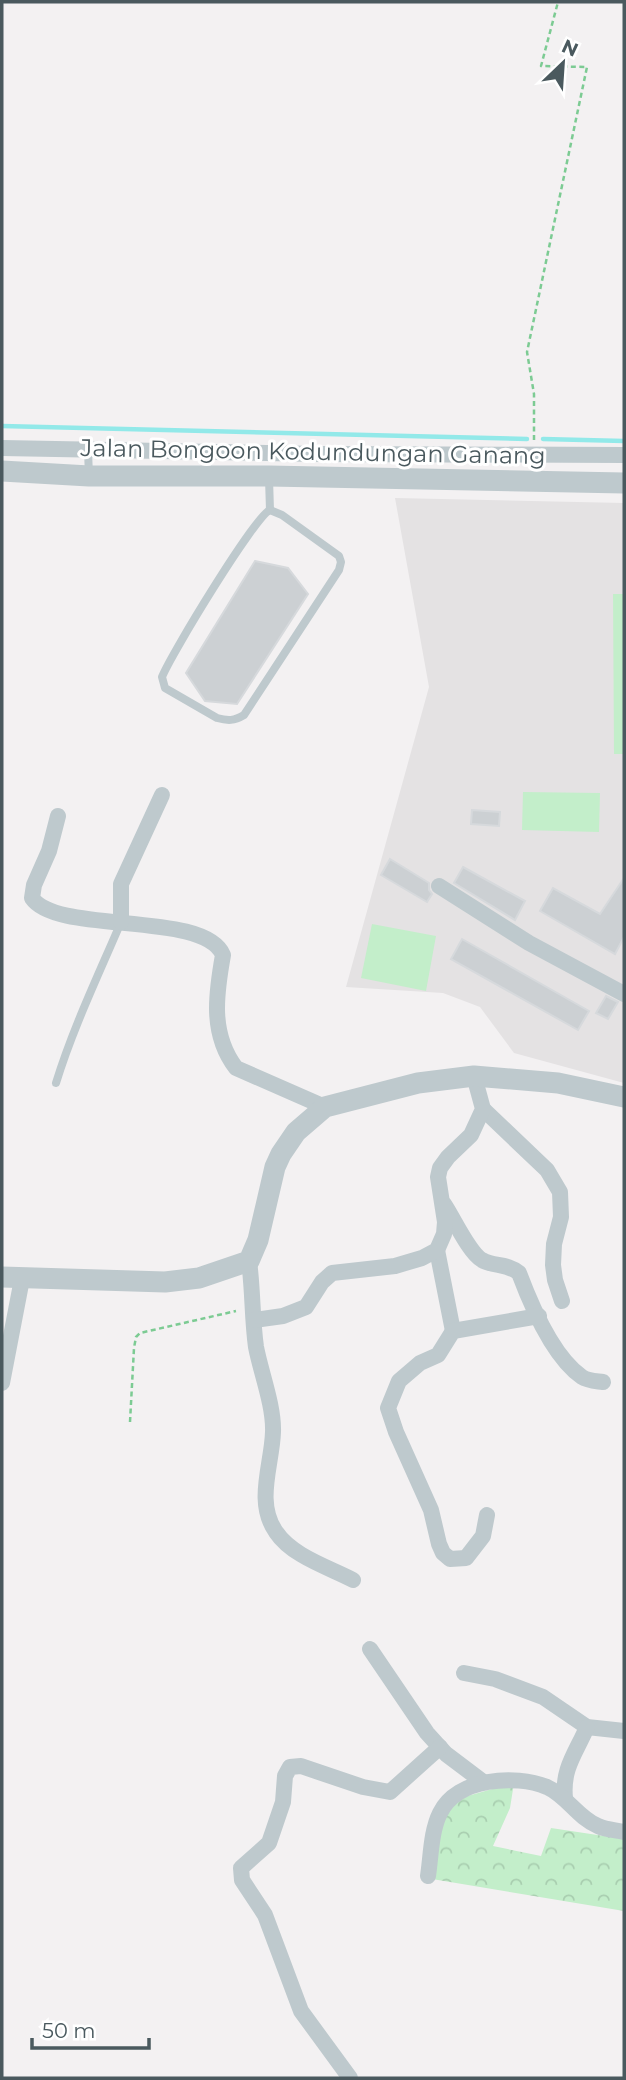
<svg xmlns="http://www.w3.org/2000/svg" width="626" height="2080" font-family="Montserrat,sans-serif">
<style>
.education{fill:#e4e2e3}
.forest{fill:url(#forest-crowns)}
.green{fill:#c3eeca}
.lines{fill:none;stroke-linecap:round;stroke-linejoin:round}
.stream{stroke:#92e9e9;stroke-width:4.5}
.building{fill:#ccd0d3;stroke:#d6d9dc;stroke-width:2}
.path{stroke:#7ccb93;stroke-width:2.5;stroke-dasharray:5 3.5;stroke-linecap:butt}
.service{stroke:#bec9cd;stroke-width:8}
.minor{stroke:#bec9cd;stroke-width:16}
.tertiary{stroke:#bec9cd;stroke-width:21}
.labels{text-anchor:middle;stroke-width:6;stroke-linejoin:round;paint-order:stroke}
.street-label{font-size:24px;fill:#4a595e;stroke:#fff}
</style>
<defs>
<pattern id="forest-crowns" width="20" height="18" patternUnits="userSpaceOnUse" patternTransform="scale(1.75)"><rect width="20" height="18" fill="#c3eeca"/><path d="M2 6a3 3 0 1 1 6 0M12 15a3 3 0 1 1 6 0" fill="none" stroke="#a9ceb0"/></pattern>
</defs>
<rect width="100%" height="100%" fill="#f3f1f2"/>
<path class="education" d="M395 498 624 503V1083L514 1053 480 1007 443 993 346 987 429 687Z"/>
<path class="forest" d="M514 1783 510 1808 493 1846 541 1856 551 1828 624 1839V1911L432 1879 443 1812 464 1797Z"/>
<g class="green">
<path d="M613 594H624V754H614Z"/>
<path d="M523 792 600 793 599 832 522 830Z"/>
<path d="M372 924 436 936 426 991 361 978Z"/>
</g>
<g class="lines">
<g class="stream">
<path d="M2 426 527 439"/>
<path d="M543 439 624 441"/>
</g>
</g>
<g class="building">
<path d="M255 561 288 568 308 594 237 704 205 701 186 673Z"/>
<path d="M472 810 500 812 499 826 471 824Z"/>
<path d="M390 859 429 883V890L432 894 427 902 381 875Z"/>
<path d="M463 867 525 901 515 920 454 883Z"/>
<path d="M624 878V937L615 954 540 911 553 888 600 914Z"/>
<path d="M462 939 589 1011 578 1030 451 959Z"/>
<path d="M606 996 618 1002 608 1019 596 1013Z"/>
</g>
<g class="lines">
<g class="path">
<path d="M534 440V394L527 352 587 67 541 66 558 2"/>
<path d="M130 1422 134 1348 136 1337 140 1333 236 1311"/>
</g>
<g class="service">
<path d="M88 451 89 476"/>
<path d="M269 478 270 510"/>
<path d="M270 510 282 515 339 556 341 562 339 570 244 715C234 721 228 721 217 718L165 688 162 677C170 656 255 516 270 510Z"/>
<path d="M56 1083C73 1028 98 976 121 922"/>
</g>
<g class="minor">
<path d="M2 448 316 454 624 455"/>
<path d="M58 816 49 851 34 885 32 898C57 935 204 910 223 955 216 994 210 1034 236 1068L325 1107"/>
<path d="M439 886 529 943 624 994"/>
<path d="M121 922V884L162 795"/>
<path d="M483 1109 547 1170 560 1192 561 1217 554 1244 553 1265 555 1280 562 1301"/>
<path d="M444 1204C453 1217 469 1253 482 1260 494 1267 507 1263 519 1273 531 1305 553 1357 582 1377 588 1381 596 1381 603 1382"/>
<path d="M437 1250 453 1331"/>
<path d="M249 1261C253 1290 252 1319 256 1347 261 1373 274 1406 273 1432 272 1465 255 1502 276 1532 292 1556 328 1567 353 1580"/>
<path d="M254 1320 283 1316 306 1307 322 1282 332 1273 395 1266 422 1258 437 1250 444 1234 445 1222 438 1177 440 1168 448 1157 471 1135 483 1109 474 1076"/>
<path d="M2 1383 22 1279"/>
<path d="M487 1515 483 1536 466 1558 450 1559 443 1553 439 1544 431 1510 396 1432 388 1408 399 1381 420 1363 438 1355 453 1331 539 1316"/>
<path d="M370 1649 427 1733 446 1754 483 1782"/>
<path d="M464 1673 495 1679 543 1697 587 1727 624 1731"/>
<path d="M565 1798C562 1768 576 1753 587 1727"/>
<path d="M428 1876C431 1856 431 1831 440 1813 457 1778 515 1774 547 1787 567 1796 578 1818 598 1826 606 1830 616 1830 624 1832"/>
<path d="M350 2078 301 2011 265 1915 242 1880 241 1868 269 1843 283 1802 285 1776 290 1767 301 1766 363 1787 390 1792 440 1747"/>
</g>
<g class="tertiary">
<path d="M2 471 89 476H269L624 483"/>
<path d="M2 1277 165 1282 199 1278 249 1261 258 1240 275 1167 281 1154 296 1132 325 1107 418 1083 474 1076 558 1083 624 1097"/>
</g>
</g>
<g class="labels">
<g class="street-label">
<text transform="translate(313 452) rotate(1)" y="8">Jalan Bongoon Kodundungan Ganang</text>
</g>
</g>
<rect width="626" height="2080" fill="none" stroke="#4a595e" stroke-width="7"/>
<g transform="translate(563 63) rotate(25)" stroke="#ffffff" stroke-width="5" paint-order="stroke">
<path d="M0-5L12 26L0 18L-12 26Z" fill="#4a595e"/>
<text y="-10" font-size="19" font-weight="bold" text-anchor="middle" fill="#4a595e">N</text>
</g>
<path d="M32 2038v10h117v-10" fill="none" stroke="#4a595e" stroke-width="3.5"/>
<text x="42" y="2038" font-size="21" fill="#4a595e" stroke="#ffffff" stroke-width="5" paint-order="stroke">50 m</text>
</svg>
